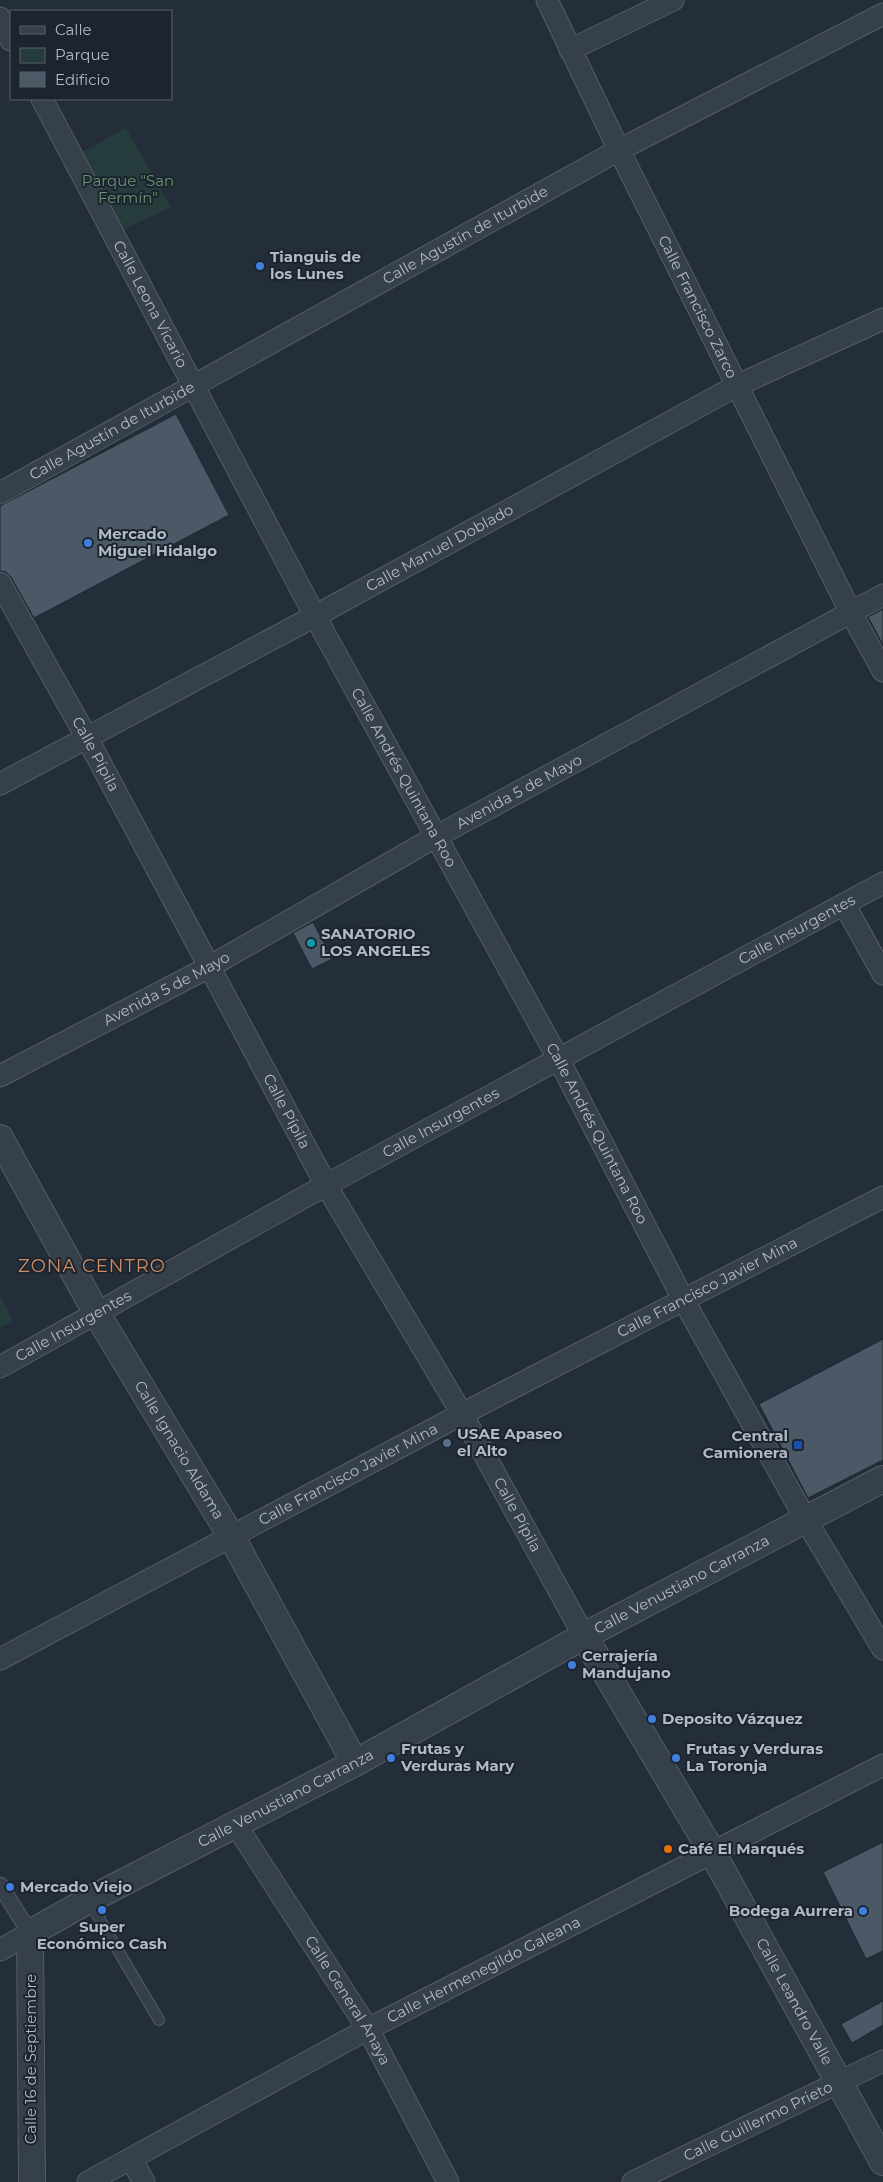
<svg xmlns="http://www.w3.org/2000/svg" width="883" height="2182" font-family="Montserrat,sans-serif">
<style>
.green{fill:#263b3c}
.building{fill:#4b5865;stroke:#1e2731}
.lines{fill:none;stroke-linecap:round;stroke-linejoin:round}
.service-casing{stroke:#545d68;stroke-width:12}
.pedestrian-casing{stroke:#545d68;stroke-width:17}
.minor-casing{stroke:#545d68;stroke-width:23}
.tertiary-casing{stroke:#545d68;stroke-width:28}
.service{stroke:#36404a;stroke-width:10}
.pedestrian{stroke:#36404a;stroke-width:15}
.minor{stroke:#36404a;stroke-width:21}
.tertiary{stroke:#36404a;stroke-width:26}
.shop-dot{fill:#3f7fe0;stroke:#1c252f;stroke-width:2}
.culture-dot{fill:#0f9aa8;stroke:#1c252f;stroke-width:2}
.service-dot{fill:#5c6f8a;stroke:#1c252f;stroke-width:2}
.transit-dot{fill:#1a4fb4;stroke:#1c252f;stroke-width:2}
.food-dot{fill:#e8710a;stroke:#1c252f;stroke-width:2}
.labels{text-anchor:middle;stroke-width:4;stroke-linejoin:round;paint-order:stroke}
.park-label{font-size:15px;fill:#699671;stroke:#1c252f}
.street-label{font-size:15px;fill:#b1bac6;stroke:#1c252f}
.poi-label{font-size:15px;font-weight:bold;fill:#b1bac6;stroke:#1c252f;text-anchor:start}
.quarter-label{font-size:18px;letter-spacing:1px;fill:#d08c62;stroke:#1c252f}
</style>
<rect width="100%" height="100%" fill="#232e3a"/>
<g class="green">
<path d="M126 128 171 207 119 232 77 155Z"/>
<path d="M0 1295 13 1321 0 1328Z"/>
</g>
<g class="building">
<path d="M176 414 229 515 34 618 11 577 6 572 0 571V506Z"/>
<path d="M883 609V645L868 617Z"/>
<path d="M313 922 332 959 312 969 293 933Z"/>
<path d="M883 1339V1460L808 1498 759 1404Z"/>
<path d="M883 1842V1951L866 1959 823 1872Z"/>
<path d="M883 2001V2025L852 2043 841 2024Z"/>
</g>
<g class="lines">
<g class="service-casing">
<path id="service" d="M89 1901 159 2020"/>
</g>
<g class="pedestrian-casing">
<path id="pedestrian" d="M0 1885 30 1933"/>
</g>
<g class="minor-casing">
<g id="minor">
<path id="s1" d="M547 0 619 150 851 613 883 671"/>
<path d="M0 18 11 40"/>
<path d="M570 50 673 0"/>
<path id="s2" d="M42 99 315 616 559 1060 683 1299 806 1520 883 1649"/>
<path id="s3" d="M0 493 619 150 883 14"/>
<path id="s4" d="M0 583 87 738 326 1185 462 1414 584 1636"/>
<path id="s5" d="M0 784 315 616 738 385 883 319"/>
<path d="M844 904 883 974"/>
<path id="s6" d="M0 1076 209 967 437 836 883 595"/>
<path id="s7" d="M0 1367 326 1185 883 883"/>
<path id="s8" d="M0 1659 462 1414 883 1197"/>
<path id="s9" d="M236 1825 368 2029 448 2182"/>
<path d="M0 1950 30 1933"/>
<path d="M131 2159 144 2182"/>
<path id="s10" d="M88 2182 368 2029 883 1765"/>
<path id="s11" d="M633 2182 883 2061"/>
</g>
</g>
<g class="tertiary-casing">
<g id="tertiary">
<path id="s12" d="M0 1138 97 1314 231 1536 355 1763"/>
<path id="s13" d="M584 1636 712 1852 883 2162"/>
<path id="s14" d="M32 2182 30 1933 89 1900 355 1763 584 1636 883 1479"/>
</g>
</g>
<use href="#service" class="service"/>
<use href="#pedestrian" class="pedestrian"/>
<use href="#minor" class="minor"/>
<use href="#tertiary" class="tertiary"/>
</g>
<g class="shop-dot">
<circle cx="260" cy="266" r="5"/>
<circle cx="88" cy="543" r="5"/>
<circle cx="572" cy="1665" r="5"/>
<circle cx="652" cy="1719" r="5"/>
<circle cx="391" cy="1758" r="5"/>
<circle cx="676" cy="1758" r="5"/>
<circle cx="10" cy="1887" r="5"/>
<circle cx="102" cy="1910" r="5"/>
<circle cx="863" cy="1911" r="5"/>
</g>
<circle class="culture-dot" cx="311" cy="943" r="5"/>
<circle class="service-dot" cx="447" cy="1443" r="5"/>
<rect class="transit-dot" x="793" y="1440" width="10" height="10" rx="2.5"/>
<circle class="food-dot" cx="668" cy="1849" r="5"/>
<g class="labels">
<g class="park-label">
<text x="128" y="186">Parque "San<tspan x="128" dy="17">Fermín"</tspan></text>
</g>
<g class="street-label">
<text dy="5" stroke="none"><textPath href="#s3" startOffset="532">Calle Agustín de Iturbide</textPath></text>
<text dy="5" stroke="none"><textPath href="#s2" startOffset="232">Calle Leona Vicario</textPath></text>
<text dy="5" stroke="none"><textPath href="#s1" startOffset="342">Calle Francisco Zarco</textPath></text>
<text dy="5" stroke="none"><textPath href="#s3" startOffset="128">Calle Agustín de Iturbide</textPath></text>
<text dy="5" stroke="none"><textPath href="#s5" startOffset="499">Calle Manuel Doblado</textPath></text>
<text dy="5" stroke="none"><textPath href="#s4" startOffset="196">Calle Pípila</textPath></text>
<text dy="5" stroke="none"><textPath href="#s2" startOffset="769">Calle Andrés Quintana Roo</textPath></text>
<text dy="5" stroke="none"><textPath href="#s6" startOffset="592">Avenida 5 de Mayo</textPath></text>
<text dy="5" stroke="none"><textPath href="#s7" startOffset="909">Calle Insurgentes</textPath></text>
<text dy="5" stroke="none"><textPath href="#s6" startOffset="188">Avenida 5 de Mayo</textPath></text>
<text dy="5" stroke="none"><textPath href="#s4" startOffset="601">Calle Pípila</textPath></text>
<text dy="5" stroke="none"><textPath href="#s7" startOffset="504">Calle Insurgentes</textPath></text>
<text dy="5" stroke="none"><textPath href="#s2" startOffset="1174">Calle Andrés Quintana Roo</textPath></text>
<text dy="5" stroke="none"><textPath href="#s8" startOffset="799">Calle Francisco Javier Mina</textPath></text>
<text dy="5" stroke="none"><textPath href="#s7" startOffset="84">Calle Insurgentes</textPath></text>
<text dy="5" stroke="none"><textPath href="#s12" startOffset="360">Calle Ignacio Aldama</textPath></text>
<text dy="5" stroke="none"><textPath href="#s8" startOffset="394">Calle Francisco Javier Mina</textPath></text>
<text dy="5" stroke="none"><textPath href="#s4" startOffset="1066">Calle Pípila</textPath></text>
<text dy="5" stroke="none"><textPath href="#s14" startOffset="988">Calle Venustiano Carranza</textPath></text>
<text dy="5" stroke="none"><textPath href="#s14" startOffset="538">Calle Venustiano Carranza</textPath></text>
<text dy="5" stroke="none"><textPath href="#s10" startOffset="449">Calle Hermenegildo Galeana</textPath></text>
<text dy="5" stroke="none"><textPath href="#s9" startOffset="208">Calle General Anaya</textPath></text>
<text dy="5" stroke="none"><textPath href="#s13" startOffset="422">Calle Leandro Valle</textPath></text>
<text transform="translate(31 2059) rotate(-90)" y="5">Calle 16 de Septiembre</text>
<text dy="5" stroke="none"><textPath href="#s11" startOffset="139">Calle Guillermo Prieto</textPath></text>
</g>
<g class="poi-label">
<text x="270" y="262">Tianguis de<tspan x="270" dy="17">los Lunes</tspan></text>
<text x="98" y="539">Mercado<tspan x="98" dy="17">Miguel Hidalgo</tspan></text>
<text x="321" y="939">SANATORIO<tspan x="321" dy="17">LOS ANGELES</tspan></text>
<text x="457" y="1439">USAE Apaseo<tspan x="457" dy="17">el Alto</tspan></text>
<text x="788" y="1441" text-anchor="end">Central<tspan x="788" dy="17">Camionera</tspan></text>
<text x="582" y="1661">Cerrajería<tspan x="582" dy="17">Mandujano</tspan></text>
<text x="662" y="1724">Deposito Vázquez</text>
<text x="401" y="1754">Frutas y<tspan x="401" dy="17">Verduras Mary</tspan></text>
<text x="686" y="1754">Frutas y Verduras<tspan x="686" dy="17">La Toronja</tspan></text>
<text x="678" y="1854">Café El Marqués</text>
<text x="20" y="1892">Mercado Viejo</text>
<text x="853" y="1916" text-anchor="end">Bodega Aurrera</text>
<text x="102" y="1932" text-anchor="middle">Super<tspan x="102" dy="17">Económico Cash</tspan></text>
</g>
<g class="quarter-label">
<text x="92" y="1272">ZONA CENTRO</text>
</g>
</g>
<rect x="10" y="10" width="162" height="90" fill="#1c252f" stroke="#58616b"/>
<rect x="20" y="26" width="25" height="8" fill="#36404a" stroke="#58616b"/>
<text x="55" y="35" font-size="15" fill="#b1bac6">Calle</text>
<rect x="20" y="48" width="25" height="15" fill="#263b3c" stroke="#58616b"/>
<text x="55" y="60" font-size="15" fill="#b1bac6">Parque</text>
<rect x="20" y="72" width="25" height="15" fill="#4b5865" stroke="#58616b"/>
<text x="55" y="85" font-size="15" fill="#b1bac6">Edificio</text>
</svg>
